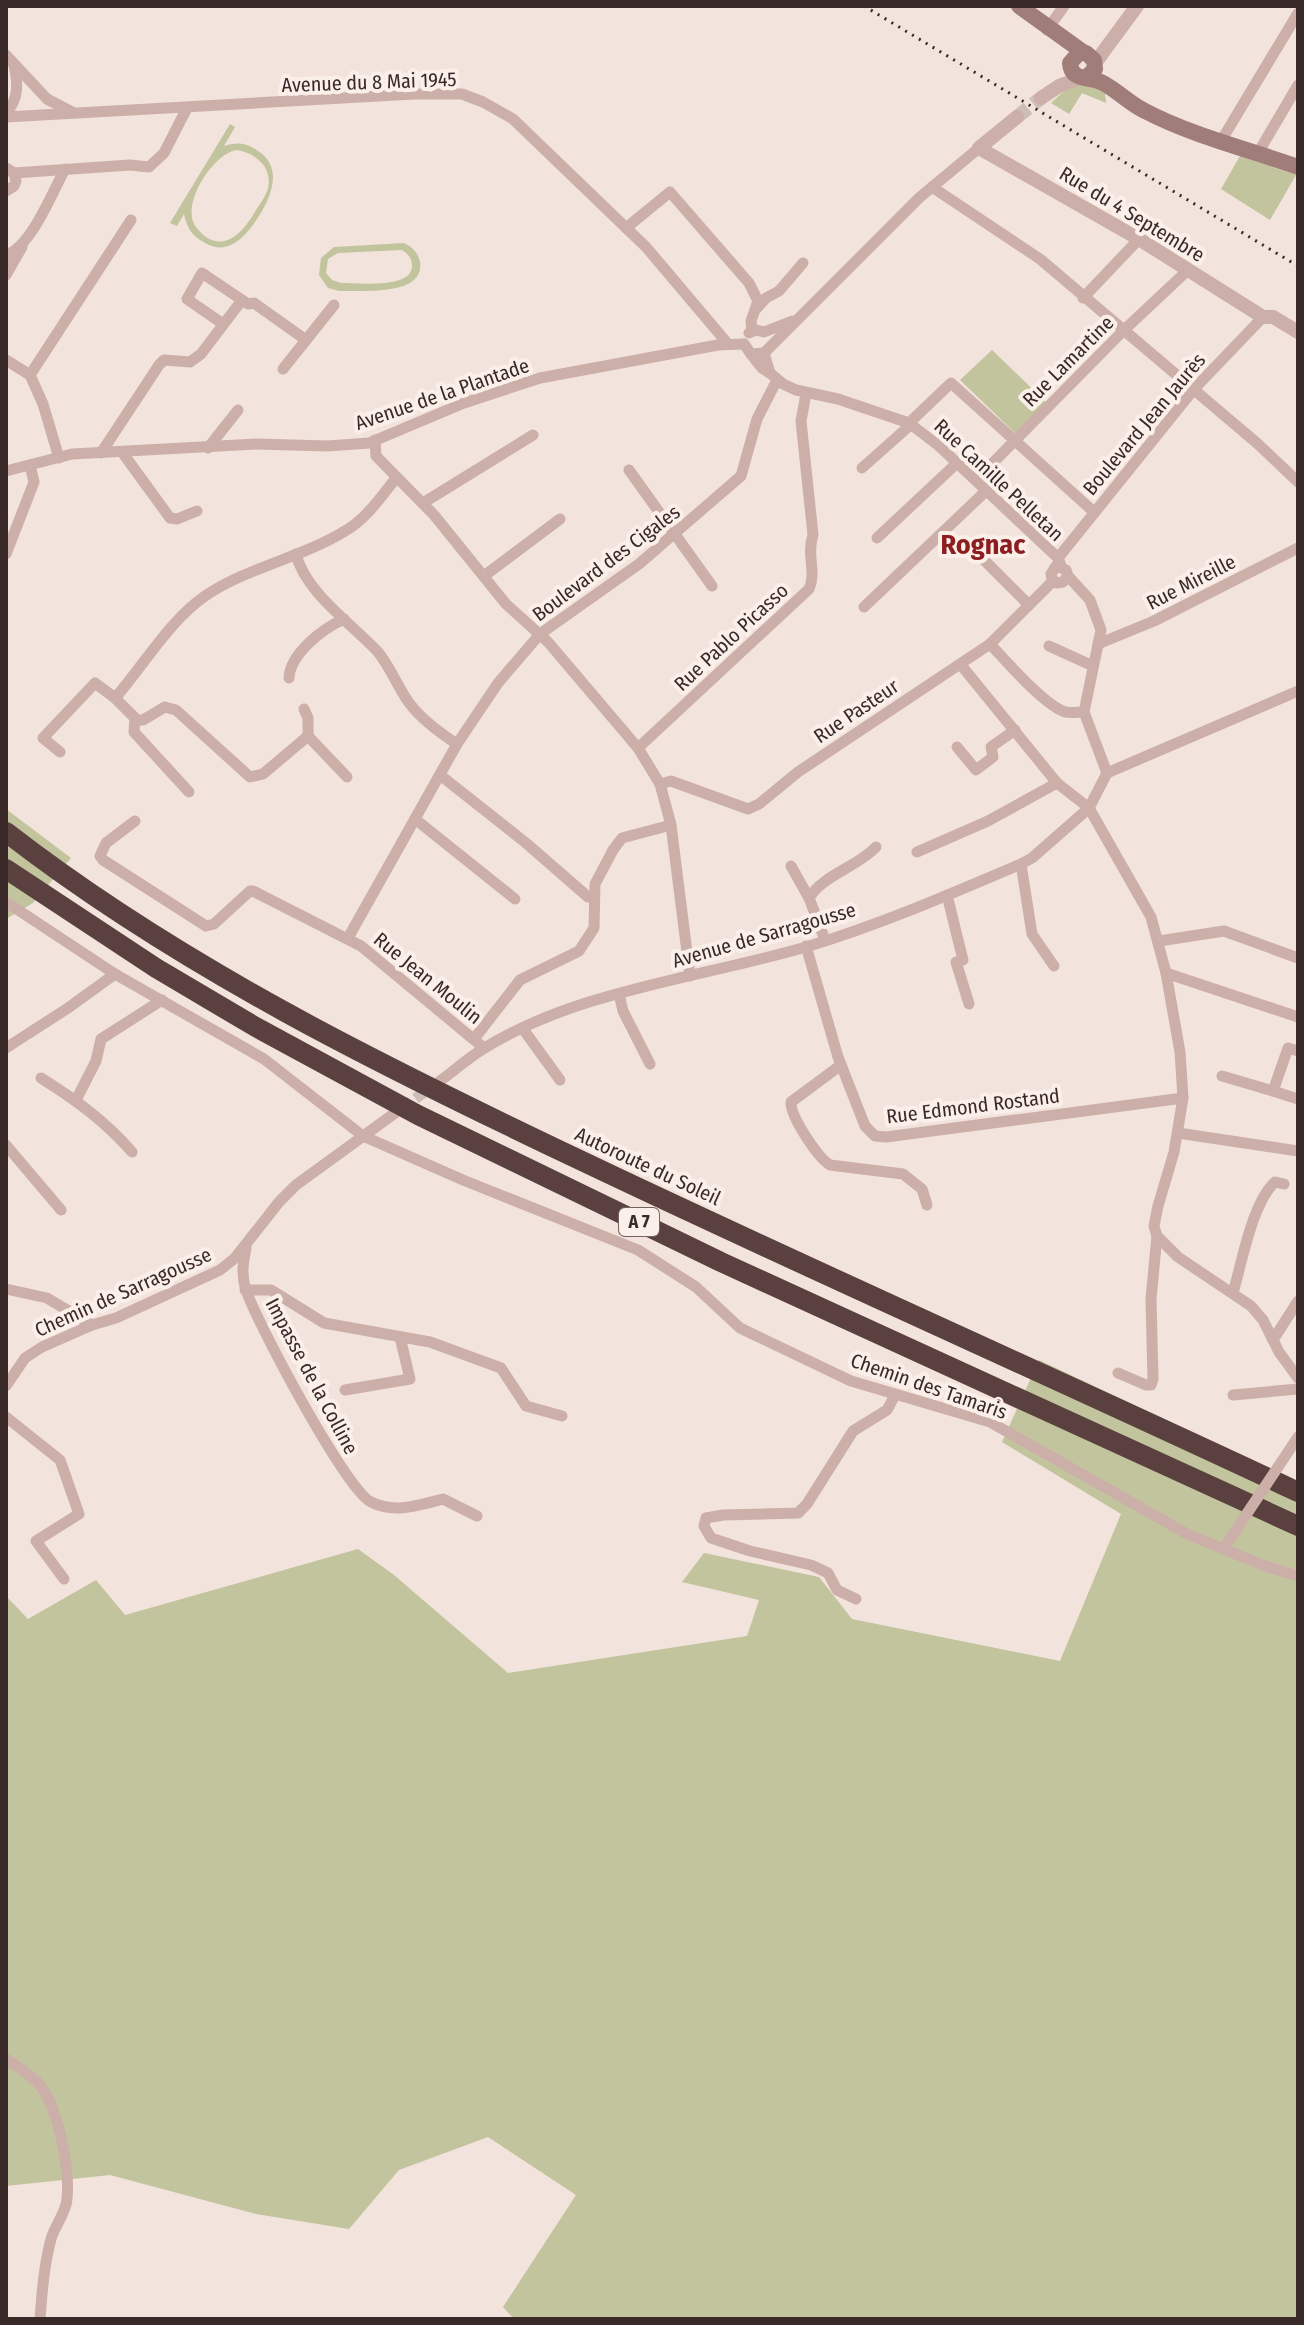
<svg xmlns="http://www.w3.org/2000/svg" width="1304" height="2325" font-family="'Fira Sans Condensed',sans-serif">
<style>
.green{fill:#c1c49c;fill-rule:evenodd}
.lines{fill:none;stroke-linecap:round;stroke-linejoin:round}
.minor-tunnel{stroke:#cebeb9;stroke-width:11;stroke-dasharray:11 5.5;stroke-linecap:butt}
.tertiary-tunnel{stroke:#cebeb9;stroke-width:14;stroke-dasharray:14 7;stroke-linecap:butt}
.minor{stroke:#ccafa8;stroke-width:11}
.tertiary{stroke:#ccafa8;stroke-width:14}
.secondary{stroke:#a07d79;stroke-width:16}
.motorway{stroke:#5a413f;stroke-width:20}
.rail{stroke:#392929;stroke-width:3;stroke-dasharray:2 6;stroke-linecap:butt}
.minor-bridge{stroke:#ccafa8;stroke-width:11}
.labels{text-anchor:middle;stroke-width:8;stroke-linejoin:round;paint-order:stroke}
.shield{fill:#fbefea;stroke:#736463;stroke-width:2}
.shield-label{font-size:18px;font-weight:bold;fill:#392929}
.street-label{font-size:20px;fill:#392929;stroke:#fbefea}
.district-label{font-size:28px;font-weight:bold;fill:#8c1e20;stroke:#fbefea}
</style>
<rect width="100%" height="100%" fill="#f3e3dd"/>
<g class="green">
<path d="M1082 84 1091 85 1105 93 1106 103 1082 93 1069 114 1051 103 1066 89Z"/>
<path d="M230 124 235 127 224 146C234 143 243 142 253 148 284 164 273 193 259 216 247 235 229 257 205 243 192 236 187 228 184 214L177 226 170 223ZM237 150C255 153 273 167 268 188 266 197 258 206 253 215 239 238 218 255 196 227 179 206 214 152 237 150Z"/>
<path d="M1240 156 1296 175 1270 220 1221 189Z"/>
<path d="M404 243C412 247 418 252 420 262 425 297 361 290 339 291L328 288 319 275 321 258 334 247ZM402 250C408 254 412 258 412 266 412 289 358 283 341 283L332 280 326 273 328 259 338 253Z"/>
<path d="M992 350 1046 402 1015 433 960 380Z"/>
<path d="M6 809 71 858 33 903 6 919Z"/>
<path d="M1039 1360 1225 1448 1298 1487V2319H514L503 2307 576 2195 488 2137 399 2170 349 2229 256 2214 110 2175 6 2186V1596L28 1619 96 1580 125 1615 358 1549 394 1575 508 1673 747 1636 759 1600 682 1582 704 1553 819 1577 852 1619 1060 1661 1121 1514 1002 1442Z"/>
</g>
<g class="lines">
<path class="minor-tunnel" d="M402 1108 433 1086"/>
<path class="tertiary-tunnel" d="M1017 117 1041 98"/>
<g class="minor">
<path d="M1047 30 1064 6"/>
<path d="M6 55 47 99 72 112"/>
<path d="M6 113C19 99 18 84 14 65"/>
<path d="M6 117 414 94H462L483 102 513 119 646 247 728 344"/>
<path d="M1221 141 1298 13"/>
<path d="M1258 153 1298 85"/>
<path d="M6 168 14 173 130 165 149 167 164 153 187 108"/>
<path d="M932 187 1040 259 1258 444 1298 482"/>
<path d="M6 191 14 186 16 181 14 173"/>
<path d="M626 228 670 192 749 283 758 301 751 321 752 331"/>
<path d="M6 255C31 247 52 193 65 169"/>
<path d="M6 275 22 247"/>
<path d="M1083 298 1139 239"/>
<path d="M242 300 248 304 254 303 306 340"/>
<path d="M756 309 766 298 779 291 803 263"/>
<path d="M749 333 756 330 764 332 792 321"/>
<path d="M744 344 751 354 764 353 919 198 979 148"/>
<path d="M751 354 762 368 770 373 764 353"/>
<path d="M6 360 30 375 43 404 59 458"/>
<path d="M283 369 334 305"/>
<path d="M770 373 783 384 796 390 838 399 909 423 939 446 1058 558 1061 566"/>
<path d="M30 375 131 220"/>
<path d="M375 440 376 456 434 515 506 604 548 642 638 748 660 784 671 825 690 976"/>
<path d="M208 448 238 410"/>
<path d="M122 452 170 518 177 519 197 511"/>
<path d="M101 453 159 365 164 360 190 362 201 354 242 300 202 273 187 299 223 324"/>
<path d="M862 468 907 428 909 423 951 383 1094 512"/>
<path d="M629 470 712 586"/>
<path d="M6 471 72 454 256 444 328 446 369 443 464 403 540 378 718 345 744 344"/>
<path d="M976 480 1123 331 1188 270"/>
<path d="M423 503 533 435"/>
<path d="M877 538 957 463"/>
<path d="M6 554 34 482 30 465"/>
<path d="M296 554C305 592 352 624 378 652 391 668 398 688 410 704 423 721 440 733 457 744"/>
<path d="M981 557 1029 605"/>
<path d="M1058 558 1194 389 1263 317"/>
<path d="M484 576 560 519"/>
<path d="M1068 576 1063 582 1057 583 1052 579 1051 574 1056 566 1066 570 1068 576 1090 600 1101 630 1084 712 1107 773"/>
<path d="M864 607 987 490"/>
<path d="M990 644C1006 661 1044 705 1065 712 1071 713 1078 712 1084 712"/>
<path d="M1098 644 1154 621 1298 548"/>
<path d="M1049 646 1093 666"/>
<path d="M961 665 1057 783 1089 808 1151 917 1166 973 1180 1052 1183 1098 1174 1152 1158 1206 1154 1226 1157 1236 1178 1257 1251 1306 1263 1320 1279 1352 1298 1378"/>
<path d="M289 678C290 654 322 629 344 619"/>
<path d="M115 698C144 665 169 621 205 596 248 567 301 558 345 531 366 519 381 497 396 478"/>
<path d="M304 709 308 718V736"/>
<path d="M135 718 134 732 189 792"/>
<path d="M957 747 976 770 993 757 991 747 1015 730"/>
<path d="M638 748 809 589C817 572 806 555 813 535L801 421 806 394"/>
<path d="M60 752 43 738 95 683 115 698 137 720H143L165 707 176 710 250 777 263 774 308 736 347 777"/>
<path d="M440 775 526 843 588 897"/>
<path d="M660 784 671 781 748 809 759 804 798 772 990 644 1053 581"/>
<path d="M415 819 515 899"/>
<path d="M135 821 106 843 100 856 103 860 206 926 214 924 250 891H253L361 946 484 1048"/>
<path d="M917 852 988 821 1057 783"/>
<path d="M1021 864 1032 934 1054 966"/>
<path d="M791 866 809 898"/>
<path d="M947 895 963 960 956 962 969 1004"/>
<path d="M6 902 115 974 264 1059 363 1136 463 1180 638 1250 696 1287 740 1328 851 1381 990 1422 1189 1535 1265 1566 1298 1576"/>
<path d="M348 938 457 744 498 683 540 634 639 564 741 476 757 419 777 380"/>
<path d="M825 940 809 898C823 875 857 867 876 847"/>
<path d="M1159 941 1224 931 1298 958"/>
<path d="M806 946 838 1057 865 1126 875 1136 886 1137 1183 1098"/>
<path d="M1166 973 1298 1017"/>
<path d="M619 994 623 1011 650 1064"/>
<path d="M523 1029 560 1080"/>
<path d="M474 1039 520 980 579 951 594 928 595 884 613 850 622 838 671 825"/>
<path d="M6 1048 68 1008 115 974"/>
<path d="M1298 1051 1288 1048 1273 1091 1298 1099"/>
<path d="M841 1065 791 1102C790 1116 818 1158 830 1165L903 1174 922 1189 927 1205"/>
<path d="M1222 1076 1273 1091"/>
<path d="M41 1078C76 1100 105 1121 132 1152"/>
<path d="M440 1081C454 1071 468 1058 483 1049 575 991 703 977 806 947 879 925 951 894 1021 864L1032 858 1089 808 1107 773 1298 691"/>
<path d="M76 1100 96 1061 101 1039 162 1000"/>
<path d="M1178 1133 1298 1151"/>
<path d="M6 1145 61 1210"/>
<path d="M246 1248C243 1263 241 1275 246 1290 257 1323 346 1490 371 1502 395 1514 419 1505 443 1499L477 1516"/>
<path d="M6 1289 47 1298 92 1325"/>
<path d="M245 1290H271L324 1323 430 1342 501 1368 526 1406 562 1416"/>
<path d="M1233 1293C1242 1262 1252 1203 1275 1182L1284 1184"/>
<path d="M1273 1340 1298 1301"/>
<path d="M1118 1373 1146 1385H1151L1153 1379 1151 1299 1157 1236"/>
<path d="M6 1386 25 1358 42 1347 92 1325 116 1318 220 1270 235 1258 279 1202 296 1185 395 1113"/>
<path d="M345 1390 410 1379 400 1337"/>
<path d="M1233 1395 1298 1389"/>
<path d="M6 1417 60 1460 79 1514 36 1541 64 1579"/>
<path d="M1278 1467 1298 1437"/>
<path d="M856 1599 837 1590 828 1573 811 1565 750 1551 711 1538 704 1526 706 1518 723 1515 798 1513 807 1504 853 1431 887 1410 895 1395"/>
<path d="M6 2059C16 2066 27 2072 36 2081 58 2102 70 2169 67 2199 66 2213 55 2225 51 2239 44 2265 42 2292 40 2319"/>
</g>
<g class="tertiary">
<path d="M1095 63 1137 6"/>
<path d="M1041 98 1059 86 1080 78"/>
<path d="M1017 117 979 148 1139 239 1263 317H1273L1298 332"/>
</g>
<g class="secondary">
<path d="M1019 6 1083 52"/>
<path d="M1087 77 1095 69 1094 60 1086 53H1079L1070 63C1071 82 1090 76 1103 83 1118 91 1130 104 1145 111 1193 136 1247 149 1298 167"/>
</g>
<g class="motorway">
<path d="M6 832C180 967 384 1067 582 1161 819 1274 1060 1380 1298 1492"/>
<path d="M6 869 156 968 254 1026 418 1115 721 1262 1298 1526"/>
</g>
<path class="rail" d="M864 6 1298 266"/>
<path class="minor-bridge" d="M1228 1542 1278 1467"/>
</g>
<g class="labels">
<rect class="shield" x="619" y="1208" width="40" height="28" rx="6"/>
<g class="shield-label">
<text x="639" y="1228">A 7</text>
</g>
<g class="street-label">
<text transform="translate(369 82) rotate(-2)" y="7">Avenue du 8 Mai 1945</text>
<text transform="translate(1132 214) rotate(31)" y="7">Rue du 4 Septembre</text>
<text transform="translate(1068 361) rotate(-45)" y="7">Rue Lamartine</text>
<text transform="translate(442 394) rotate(-19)" y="7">Avenue de la Plantade</text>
<text transform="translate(1144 424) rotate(-50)" y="7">Boulevard Jean Jaurès</text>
<text transform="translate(999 480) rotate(43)" y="7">Rue Camille Pelletan</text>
<text transform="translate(606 563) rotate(-37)" y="7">Boulevard des Cigales</text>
<text transform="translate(1191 582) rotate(-27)" y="7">Rue Mireille</text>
<text transform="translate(731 637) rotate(-43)" y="7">Rue Pablo Picasso</text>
<text transform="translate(856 711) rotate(-34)" y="7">Rue Pasteur</text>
<text transform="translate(764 935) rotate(-16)" y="7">Avenue de Sarragousse</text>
<text transform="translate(428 978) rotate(39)" y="7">Rue Jean Moulin</text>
<text transform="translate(973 1106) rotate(-7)" y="7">Rue Edmond Rostand</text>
<text transform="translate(648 1166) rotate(25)" y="7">Autoroute du Soleil</text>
<text transform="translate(123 1292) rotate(-24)" y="7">Chemin de Sarragousse</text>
<text transform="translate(312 1376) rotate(62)" y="7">Impasse de la Colline</text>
<text transform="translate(929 1386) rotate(19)" y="7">Chemin des Tamaris</text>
</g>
<g class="district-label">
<text x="983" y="554">Rognac</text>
</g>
</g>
<rect width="1304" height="2325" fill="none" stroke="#392929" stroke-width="16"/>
</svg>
